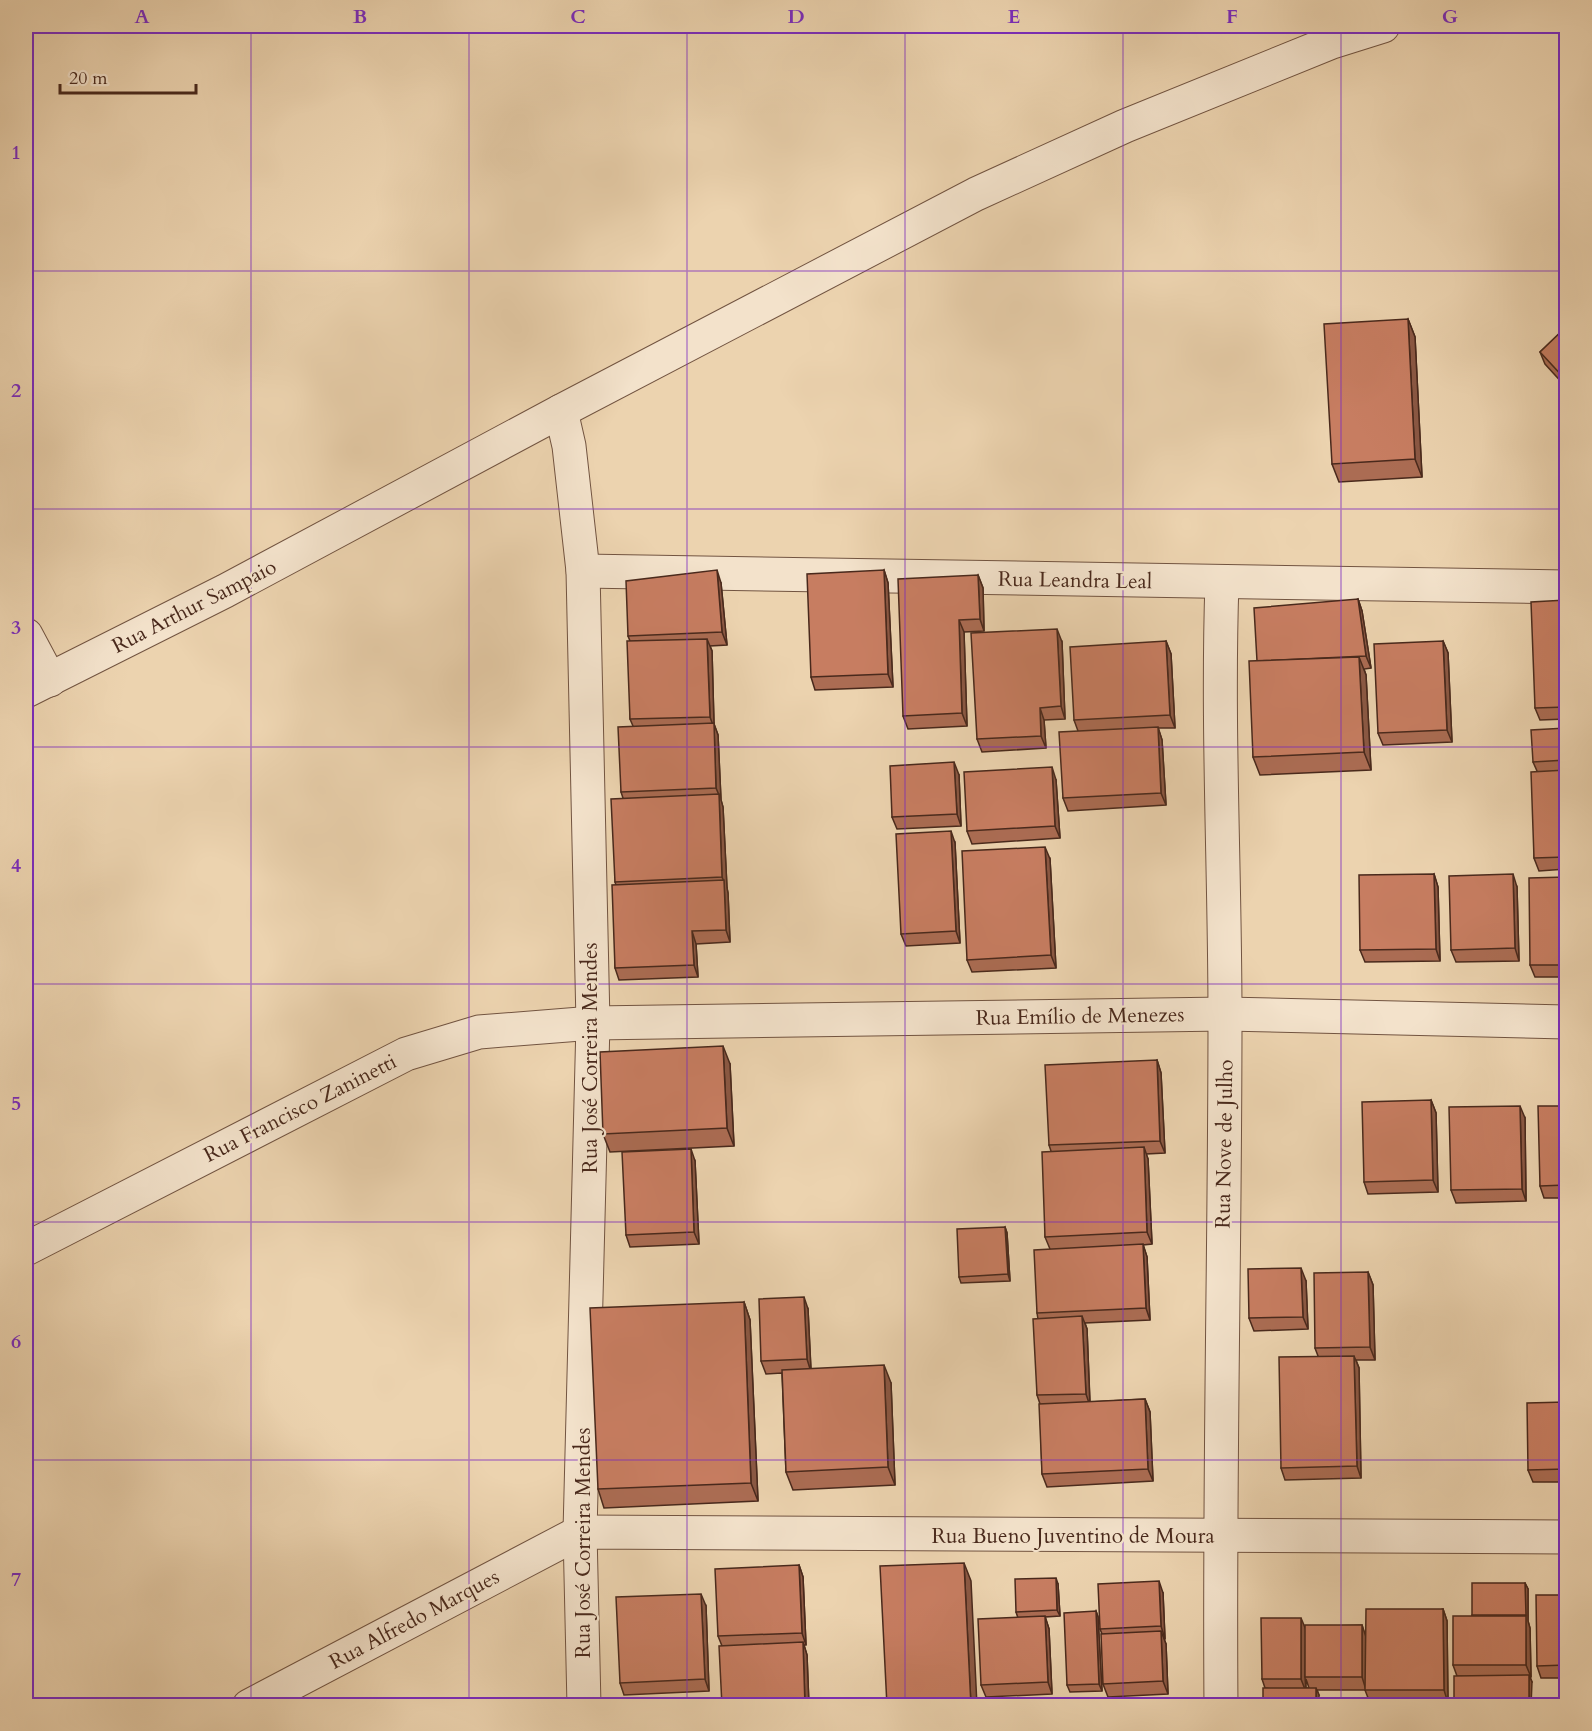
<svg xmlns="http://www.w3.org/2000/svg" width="1592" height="1731" font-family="Cardo,serif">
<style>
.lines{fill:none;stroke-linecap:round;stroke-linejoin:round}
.minor-casing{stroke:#725441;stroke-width:35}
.minor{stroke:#f3e2cb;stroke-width:33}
.wall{fill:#ab6c53;stroke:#49291c;stroke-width:1.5;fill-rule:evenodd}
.shaded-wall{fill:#8b5844;stroke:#49291c;stroke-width:1.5}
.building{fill:#c77d61;stroke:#49291c;stroke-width:1.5}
.grid{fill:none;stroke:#7b2cbf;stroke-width:1.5;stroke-opacity:0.55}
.labels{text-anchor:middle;stroke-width:4.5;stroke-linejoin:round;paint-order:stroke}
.street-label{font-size:21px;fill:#49291c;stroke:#f3e2cb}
.neatline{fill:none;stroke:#7b2cbf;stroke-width:2}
.grid-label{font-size:20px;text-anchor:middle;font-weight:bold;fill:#7b2cbf}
</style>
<rect width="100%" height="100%" fill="#ecd3af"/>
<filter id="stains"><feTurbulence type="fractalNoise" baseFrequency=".00333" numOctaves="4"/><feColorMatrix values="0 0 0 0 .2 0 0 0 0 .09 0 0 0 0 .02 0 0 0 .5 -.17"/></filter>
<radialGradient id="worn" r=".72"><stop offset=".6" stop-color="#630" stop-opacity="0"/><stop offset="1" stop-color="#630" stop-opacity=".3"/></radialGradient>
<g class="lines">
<g class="minor-casing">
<g id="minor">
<path d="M561 411 569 446 583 571 593 1023 580 1532 584 1706"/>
<path d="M583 571 1566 587"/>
<path d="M26 635 50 680"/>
<path d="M26 691 225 591 561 411 976 194 1125 126 1332 42 1383 26"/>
<path d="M26 1249 406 1054 479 1032 593 1023 1225 1014 1566 1022"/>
<path d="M249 1706 580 1532 1566 1537"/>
<path d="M1221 1706C1219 1476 1225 1246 1225 1017 1225 872 1217 727 1222 582"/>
</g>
</g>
<use href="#minor" class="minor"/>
</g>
<g class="wall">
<path d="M1408 319 1415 337 1422 477 1339 482 1332 464Z"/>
<path d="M1566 327V387L1545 364 1540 352Z"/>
<path d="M884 570 888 583 893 687 815 690 811 677Z"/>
<path d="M978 575 983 588 984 631 964 632 967 726 908 729 903 716Z"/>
<path d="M721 583 727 645 710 646 712 651 714 724 718 735 721 800 723 807 727 888 728 893 730 942 696 944 698 977 619 980 615 968 616 885 615 882 623 798 621 792 633 726 630 719V641L628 636Z"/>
<path d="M1358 599 1362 611 1371 668 1364 669 1366 675 1371 770 1260 775 1253 757 1257 661Z"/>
<path d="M1566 600V719L1540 720 1535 708Z"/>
<path d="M1166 641 1171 654 1175 728H1158L1162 740 1166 805 1068 811 1063 798 1078 731 1074 720Z"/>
<path d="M1443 641 1448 653 1452 742 1383 745 1378 733Z"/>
<path d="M1062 642 1065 719 1044 720 1046 748 982 752 977 739Z"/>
<path d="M1566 728V869L1539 871 1534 858 1537 771 1533 762Z"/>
<path d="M959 775 961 826 897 829 892 817Z"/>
<path d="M1056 780 1060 838 972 844 967 831Z"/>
<path d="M955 843 960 943 906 946 901 934Z"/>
<path d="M1050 859 1056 968 972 972 967 960Z"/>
<path d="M1434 874 1438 887 1440 961 1365 962 1360 950Z"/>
<path d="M1566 877V977H1535L1530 965Z"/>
<path d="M1517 887 1519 961 1456 962 1451 950Z"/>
<path d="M1157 1060 1161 1073 1165 1153 1146 1154 1148 1159 1152 1244 1143 1245 1147 1257 1150 1320 1085 1323 1087 1329 1090 1402 1145 1399 1150 1412 1153 1481 1047 1487 1042 1474 1040 1404 1037 1395 1038 1319 1037 1313 1050 1249 1045 1237 1051 1151 1049 1145Z"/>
<path d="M730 1064 734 1146 610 1152 603 1134Z"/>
<path d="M1431 1100 1436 1113 1438 1192 1368 1194 1364 1182Z"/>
<path d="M1566 1106V1198H1544L1540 1186Z"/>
<path d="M1525 1118 1526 1201 1456 1203 1451 1190Z"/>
<path d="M695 1161 699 1244 630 1247 626 1235Z"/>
<path d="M1005 1227 1007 1233 1010 1281 961 1283 959 1277Z"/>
<path d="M1368 1272 1373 1285 1375 1360H1356L1359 1368 1361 1478 1285 1480 1281 1468 1318 1356 1315 1348Z"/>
<path d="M1306 1281 1308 1329 1254 1331 1249 1318Z"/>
<path d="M744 1302 750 1320 758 1501 604 1508 598 1489Z"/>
<path d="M808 1309 811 1369 891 1383 895 1485 793 1490 786 1472 782 1373 766 1374 761 1361Z"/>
<path d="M1566 1402V1482H1533L1528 1470Z"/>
<path d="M799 1565 803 1577 806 1645H804L807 1655 809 1706H722V1646L718 1636Z"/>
<path d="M1525 1583 1528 1589V1621L1530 1628 1531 1677H1530L1532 1682 1457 1676 1453 1665 1472 1616V1615Z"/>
<path d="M1058 1584 1060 1616 1045 1617 1049 1629 1052 1694 986 1697 981 1685 1018 1618 1016 1612Z"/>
<path d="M1163 1593 1165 1639H1164L1166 1644 1168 1694 1108 1697 1103 1684 1102 1634 1100 1629Z"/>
<path d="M1566 1595V1678H1541L1537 1666Z"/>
<path d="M706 1606 709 1691 624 1695 620 1683Z"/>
<path d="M1443 1609 1447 1621 1448 1703H1370L1365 1690H1317L1319 1695 1265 1688 1262 1679 1305 1627 1362 1625 1365 1636ZM1306 1679 1309 1688H1306Z"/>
<path d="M1096 1611 1098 1617 1102 1691 1070 1692 1067 1685Z"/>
</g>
<g class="shaded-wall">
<path d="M1408 319 1415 337 1422 477 1415 459Z"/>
<path d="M717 570 721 583 727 645 722 632Z"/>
<path d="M884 570 888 583 893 687 888 674Z"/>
<path d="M978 575 983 588 984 631 980 619Z"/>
<path d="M1358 599 1362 611 1371 668 1366 656Z"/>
<path d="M959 620 964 632 967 726 962 713Z"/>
<path d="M1057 629 1062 642 1065 719 1061 706Z"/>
<path d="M707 639 712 651 714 724 718 735 721 800 723 807 727 888 728 893 730 942 726 930 724 882 722 877 719 795 716 788 714 728 710 717Z"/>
<path d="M1166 641 1171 654 1175 728 1170 715Z"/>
<path d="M1443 641 1448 653 1452 742 1447 730Z"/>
<path d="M1359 657 1366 675 1371 770 1364 752Z"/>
<path d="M1040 708 1044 720 1046 748 1041 736Z"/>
<path d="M1158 727 1162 740 1166 805 1161 793Z"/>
<path d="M954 762 959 775 961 826 957 814Z"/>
<path d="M1052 767 1056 780 1060 838 1055 826Z"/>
<path d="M951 831 955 843 960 943 956 931Z"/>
<path d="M1045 847 1050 859 1056 968 1051 955Z"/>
<path d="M1434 874 1438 887 1440 961 1436 949Z"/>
<path d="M1513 874 1517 887 1519 961 1515 948Z"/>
<path d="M692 931 696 944 698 977 694 965Z"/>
<path d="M723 1046 730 1064 734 1146 727 1128Z"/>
<path d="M1157 1060 1161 1073 1165 1153 1160 1141Z"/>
<path d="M1431 1100 1436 1113 1438 1192 1433 1180Z"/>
<path d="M1520 1106 1525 1118 1526 1201 1522 1189Z"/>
<path d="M1144 1147 1148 1159 1152 1244 1147 1232Z"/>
<path d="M691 1149 695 1161 699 1244 694 1232Z"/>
<path d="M1005 1227 1007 1233 1010 1281 1008 1274Z"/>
<path d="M1143 1244 1147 1257 1150 1320 1146 1308Z"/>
<path d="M1301 1268 1306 1281 1308 1329 1303 1317Z"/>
<path d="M1368 1272 1373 1285 1375 1360 1370 1347Z"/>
<path d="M804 1297 808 1309 811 1372 807 1359Z"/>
<path d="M744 1302 750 1320 758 1501 751 1483Z"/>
<path d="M1082 1316 1087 1329 1090 1406 1086 1394Z"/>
<path d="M1354 1356 1359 1368 1361 1478 1357 1466Z"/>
<path d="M884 1365 891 1383 895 1485 888 1467Z"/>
<path d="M1145 1399 1150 1412 1153 1481 1148 1469Z"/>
<path d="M964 1563 971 1581 977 1706H971Z"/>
<path d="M799 1565 803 1577 806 1645 802 1633Z"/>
<path d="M1056 1578 1058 1584 1060 1616 1057 1610Z"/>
<path d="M1159 1581 1163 1593 1165 1639 1161 1626Z"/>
<path d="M1525 1583 1528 1589V1621L1530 1628 1531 1677 1526 1665Z"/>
<path d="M701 1594 706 1606 709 1691 705 1679Z"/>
<path d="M1443 1609 1447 1621 1448 1703 1444 1690Z"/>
<path d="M1096 1611 1098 1617 1102 1691 1099 1684Z"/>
<path d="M1045 1616 1049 1629 1052 1694 1048 1682Z"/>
<path d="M1301 1618 1306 1630 1305 1677 1306 1692 1301 1679Z"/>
<path d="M1362 1625 1366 1637V1690L1362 1677Z"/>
<path d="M1161 1631 1166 1644 1168 1694 1163 1681Z"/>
<path d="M803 1642 807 1655 809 1706H805Z"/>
<path d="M1529 1675 1532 1682 1531 1706H1529Z"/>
<path d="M1316 1688 1319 1695V1706H1317Z"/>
</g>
<g class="building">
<path d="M1408 319 1415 459 1332 464 1324 324Z"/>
<path d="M1566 327V380L1540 352Z"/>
<path d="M717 570 722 632 628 636 626 581Z"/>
<path d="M884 570 888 674 811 677 807 574Z"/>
<path d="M978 575 980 619 959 620 962 713 903 716 898 579Z"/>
<path d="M1358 599 1366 656 1257 661 1254 608Z"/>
<path d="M1566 600V707L1535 708 1531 602Z"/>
<path d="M1057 629 1061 706 1040 708 1041 736 977 739 971 633Z"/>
<path d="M707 639 710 717 630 719 627 641Z"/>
<path d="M1166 641 1170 715 1074 720 1070 647Z"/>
<path d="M1443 641 1447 730 1378 733 1374 644Z"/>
<path d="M1359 657 1364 752 1253 757 1249 661Z"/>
<path d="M714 723 716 788 621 792 618 727Z"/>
<path d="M1158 727 1161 793 1063 798 1059 732Z"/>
<path d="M1566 728V760L1533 762 1531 730Z"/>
<path d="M954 762 957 814 892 817 890 766Z"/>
<path d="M1052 767 1055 826 967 831 964 772Z"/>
<path d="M1566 770V857L1534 858 1531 772Z"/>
<path d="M719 794 722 877 615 882 611 799Z"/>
<path d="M951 831 956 931 901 934 896 834Z"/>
<path d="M1045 847 1051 955 967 960 962 851Z"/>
<path d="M1434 874 1436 949 1360 950 1359 875Z"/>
<path d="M1513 874 1515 948 1451 950 1449 876Z"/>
<path d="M1566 877V965H1530L1529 878Z"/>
<path d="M724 880 726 930 692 931 694 965 615 968 612 885Z"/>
<path d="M723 1046 727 1128 603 1134 600 1052Z"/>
<path d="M1157 1060 1160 1141 1049 1145 1045 1065Z"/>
<path d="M1431 1100 1433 1180 1364 1182 1362 1102Z"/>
<path d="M1520 1106 1522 1189 1451 1190 1449 1107Z"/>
<path d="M1538 1106H1566V1185L1540 1186Z"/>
<path d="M1144 1147 1147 1232 1045 1237 1042 1152Z"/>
<path d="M691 1149 694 1232 626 1235 622 1152Z"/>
<path d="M1005 1227 1008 1274 959 1277 957 1229Z"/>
<path d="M1143 1244 1146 1308 1037 1313 1034 1250Z"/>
<path d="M1301 1268 1303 1317 1249 1318 1248 1269Z"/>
<path d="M1368 1272 1370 1347 1315 1348 1314 1273Z"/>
<path d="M804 1297 807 1359 761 1361 759 1299Z"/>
<path d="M744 1302 751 1483 598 1489 590 1308Z"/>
<path d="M1082 1316 1086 1394 1037 1395 1033 1319Z"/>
<path d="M1354 1356 1357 1466 1281 1468 1279 1357Z"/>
<path d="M884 1365 888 1467 786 1472 782 1370Z"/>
<path d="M1145 1399 1148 1469 1042 1474 1039 1404Z"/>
<path d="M1566 1402V1469L1528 1470 1527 1403Z"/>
<path d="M964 1563 971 1706H887L880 1566Z"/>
<path d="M799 1565 802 1633 718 1636 715 1569Z"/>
<path d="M1056 1578 1057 1610 1016 1612 1015 1579Z"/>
<path d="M1159 1581 1161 1626 1100 1629 1098 1584Z"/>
<path d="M1472 1583H1525L1526 1615H1472Z"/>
<path d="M701 1594 705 1679 620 1683 616 1597Z"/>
<path d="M1536 1595H1566V1665L1537 1666Z"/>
<path d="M1366 1609H1443L1444 1690H1365Z"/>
<path d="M1096 1611 1099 1684 1067 1685 1064 1613Z"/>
<path d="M1045 1616 1048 1682 981 1685 978 1619Z"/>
<rect x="1453" y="1616" width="73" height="49"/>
<path d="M1261 1618H1301V1679H1262Z"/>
<rect x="1305" y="1625" width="57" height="52"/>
<path d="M1161 1631 1163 1681 1103 1684 1101 1634Z"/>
<path d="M803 1642 805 1706H722L719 1646Z"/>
<path d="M1529 1675V1706H1454V1676Z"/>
<rect x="1263" y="1688" width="53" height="18"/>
<path d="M707 1700V1706H630V1703Z"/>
<rect x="1321" y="1701" width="31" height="5"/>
</g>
<path class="grid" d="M251 26V1706M469 26V1706M687 26V1706M905 26V1706M1123 26V1706M1341 26V1706M26 271H1566M26 509H1566M26 747H1566M26 984H1566M26 1222H1566M26 1460H1566"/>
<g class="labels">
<g class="street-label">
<text transform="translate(1075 580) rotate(1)" y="7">Rua Leandra Leal</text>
<text transform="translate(194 606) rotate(-27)" y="7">Rua Arthur Sampaio</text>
<text transform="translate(1080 1016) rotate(-1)" y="7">Rua Emílio de Menezes</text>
<text transform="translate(590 1058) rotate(-90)" y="7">Rua José Correira Mendes</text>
<text transform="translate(300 1108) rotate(-27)" y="7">Rua Francisco Zaninetti</text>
<text transform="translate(1224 1144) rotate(-89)" y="7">Rua Nove de Julho</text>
<text x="1073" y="1543">Rua Bueno Juventino de Moura</text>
<text transform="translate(583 1543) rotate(-90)" y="7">Rua José Correira Mendes</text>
<text transform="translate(414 1619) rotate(-28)" y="7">Rua Alfredo Marques</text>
</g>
</g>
<rect width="1592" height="1731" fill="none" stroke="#ecd3af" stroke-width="66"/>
<path d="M60 84v9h136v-9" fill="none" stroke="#49291c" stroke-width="3"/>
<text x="69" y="84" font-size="18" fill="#49291c" stroke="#f3e2cb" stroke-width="4.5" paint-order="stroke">20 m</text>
<rect x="33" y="33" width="1526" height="1665" class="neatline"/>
<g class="grid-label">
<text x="142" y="23">A</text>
<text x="360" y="23">B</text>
<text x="578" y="23">C</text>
<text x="796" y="23">D</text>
<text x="1014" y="23">E</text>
<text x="1232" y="23">F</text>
<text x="1450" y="23">G</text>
<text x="16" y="159">1</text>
<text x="16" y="397">2</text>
<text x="16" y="634">3</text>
<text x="16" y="872">4</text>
<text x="16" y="1110">5</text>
<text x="16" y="1348">6</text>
<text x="16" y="1586">7</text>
</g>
<rect width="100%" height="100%" filter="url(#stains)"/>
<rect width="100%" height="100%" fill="url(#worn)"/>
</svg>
